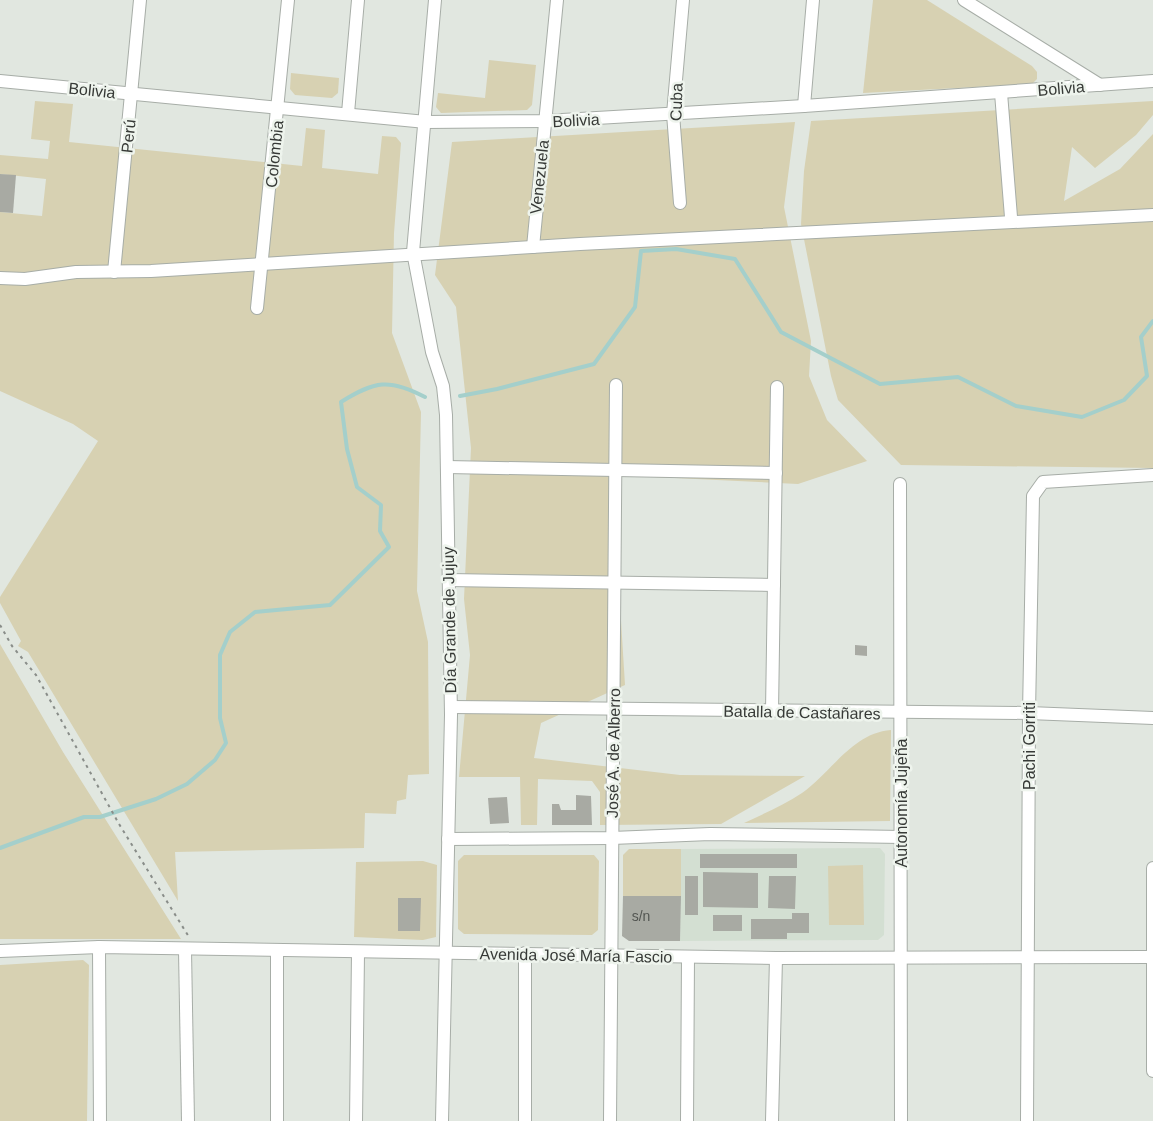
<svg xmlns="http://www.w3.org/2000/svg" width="1153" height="1121" font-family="Arial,sans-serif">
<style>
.built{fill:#d3dfd2}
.green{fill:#d7d1b2}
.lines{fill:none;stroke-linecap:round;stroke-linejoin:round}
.stream{stroke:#a4cfcb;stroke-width:4}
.building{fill:#a8aaa3}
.minor-casing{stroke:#a7ada7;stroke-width:14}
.path{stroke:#898d89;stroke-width:2;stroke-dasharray:3 4.5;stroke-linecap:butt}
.minor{stroke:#fff;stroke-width:12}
.labels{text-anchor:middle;stroke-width:5;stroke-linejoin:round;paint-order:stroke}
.number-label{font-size:14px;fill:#535652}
.street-label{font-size:16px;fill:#373a37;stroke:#eef4ed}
</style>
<rect width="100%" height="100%" fill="#e1e7e0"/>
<path class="built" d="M880 848 885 854 884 935 878 940 680 941 681 849Z"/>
<g class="green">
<path d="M873 0H927L1032 66 1037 72V79L1032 84 863 93Z"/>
<path d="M489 60 536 65 532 105 527 110 441 113 436 107 438 93 485 98Z"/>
<path d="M291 73 339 78 338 93 332 98 295 95 290 89Z"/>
<path d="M35 101 73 104 69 142 302 166 306 128 325 130 322 168 378 174 382 136 396 137 401 143 394 233 392 333 421 412 417 591 428 642 429 774 408 775 406 799 397 801 396 814 365 813 364 848 175 852 178 901 28 652 18 646 21 641 0 603V597L98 441 73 424 0 391V212L42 216 46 179 0 174V155L48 159 50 141 31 139Z"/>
<path d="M1153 101V115L1136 135 1095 168 1072 147 1064 201 1120 169 1153 134V468L901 465 838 400 831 376 801 224 804 171 811 121Z"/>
<path d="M795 122 784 207 811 341 809 376 827 420 867 461 798 484 612 475 625 685 541 723 534 758 680 775 805 776 721 824 600 825V792L592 781 538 779 537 825H521L520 777H459L470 655 464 599 471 448 456 307 435 275 452 142Z"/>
<path d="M0 644 63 752 181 939H0Z"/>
<path d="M891 730 890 821 744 823C763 814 784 805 802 793 832 772 852 733 891 730Z"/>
<path d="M629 849H681V896H623V855Z"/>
<path d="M464 855H594L599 861 598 930 592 935 464 934 458 929V861Z"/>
<path d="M423 861 437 865 436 937 423 940 354 937 356 862Z"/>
<path d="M863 865 864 925H829L828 866Z"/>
<path d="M83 960 89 965 87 1121H0V965Z"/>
</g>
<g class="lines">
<g class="stream">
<path d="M460 396 497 389 594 364 635 307 641 251 676 249 735 259 781 332 880 384 958 377 1016 406 1082 417 1124 400 1147 376 1141 337 1153 321"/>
<path d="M0 848 84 817H100L156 799 187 784 215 760 226 743 220 718V655L230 632 255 612 330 605 389 547 380 531 381 505 357 487 347 449 341 402C375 381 389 378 425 397"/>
</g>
</g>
<g class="building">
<path d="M0 174 16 175 13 213 0 212Z"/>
<path d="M855 645 867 646V656L855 655Z"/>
<path d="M576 795 591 796 592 825H552V804H559L561 810H576Z"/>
<path d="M507 797 509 823 490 824 488 798Z"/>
<rect x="700" y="854" width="97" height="14"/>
<path d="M703 872 758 873V908L703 907Z"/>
<rect x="685" y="876" width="13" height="39"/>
<path d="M769 876H796L795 909 768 908Z"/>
<path d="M623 896H681L680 941H629L622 936Z"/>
<path d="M398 898H421L420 931H398Z"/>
<path d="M792 913H809V933H787V939H751V919H792Z"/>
<rect x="713" y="915" width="29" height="16"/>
</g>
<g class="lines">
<g class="minor-casing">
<g id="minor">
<path d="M435 0 413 252 432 352 443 386 446 415 451 715 442 1121"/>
<path d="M964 0 1100 85"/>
<path d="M0 81 426 122 545 121 804 106 1153 81"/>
<path d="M1001 93 1011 217"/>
<path d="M804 106 813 0"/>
<path d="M348 113 358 0"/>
<path d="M680 203 673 114 683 0"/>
<path d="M533 247 557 0"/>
<path d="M114 272 140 0"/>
<path d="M0 278 25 279 76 272 151 271 580 244 1153 215"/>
<path d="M257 308 288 0"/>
<path d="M447 467 776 473"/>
<path d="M900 484 901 1121"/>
<path d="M449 580 774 585"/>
<path d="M451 707 1029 713 1153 718"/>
<path d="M772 711 777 387"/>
<path d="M448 839 612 838 710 834 902 837"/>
<path d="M1153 868V1071"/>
<path d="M99 947 100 1121"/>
<path d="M185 950 188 1121"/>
<path d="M0 951 99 947 776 958 1153 957"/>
<path d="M277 952V1121"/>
<path d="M356 1121 358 953"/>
<path d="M525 1121V953"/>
<path d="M610 1121 616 385"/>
<path d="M687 1121 688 957"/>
<path d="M772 1121 776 958"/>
<path d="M1027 1121 1029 713 1033 496 1043 482 1153 475"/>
</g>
</g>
<path class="path" d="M0 625 12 646 36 675 119 824 189 937"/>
<use href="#minor" class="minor"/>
</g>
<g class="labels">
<g class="number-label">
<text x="641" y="921">s/n</text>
</g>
<g class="street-label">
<text transform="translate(1061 88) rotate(-5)" y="6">Bolivia</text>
<text transform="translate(92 90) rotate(6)" y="6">Bolivia</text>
<text transform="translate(676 102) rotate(-88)" y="6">Cuba</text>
<text transform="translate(576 120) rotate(-3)" y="6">Bolivia</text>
<text transform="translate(128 136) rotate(-84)" y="6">Perú</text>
<text transform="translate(274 154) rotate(-84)" y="6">Colombia</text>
<text transform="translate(539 177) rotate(-84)" y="6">Venezuela</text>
<text transform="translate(449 620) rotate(-91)" y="6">Día Grande de Jujuy</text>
<text transform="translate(802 712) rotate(1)" y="6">Batalla de Castañares</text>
<text transform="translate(1029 746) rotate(-90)" y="6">Pachi Gorriti</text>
<text transform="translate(613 753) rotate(-89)" y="6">José A. de Alberro</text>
<text transform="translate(901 803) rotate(-90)" y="6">Autonomía Jujeña</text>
<text transform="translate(576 955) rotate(1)" y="6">Avenida José María Fascio</text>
</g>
</g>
</svg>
